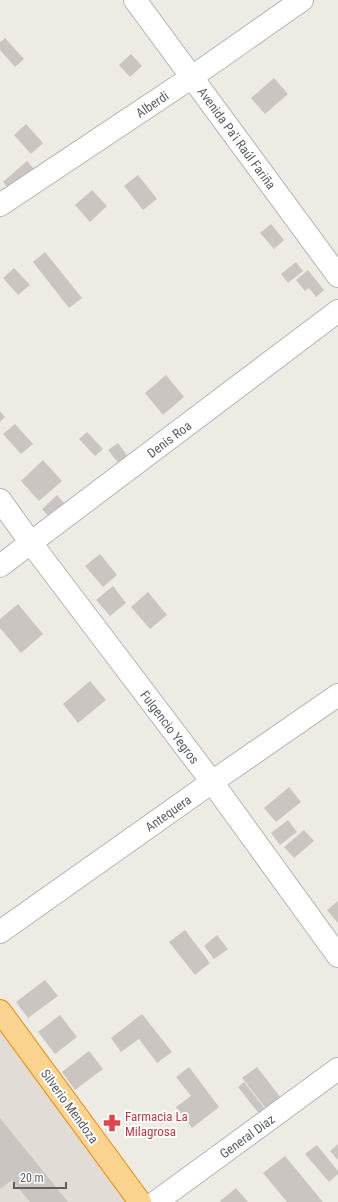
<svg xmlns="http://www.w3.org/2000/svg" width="338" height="1202" font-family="'Roboto Condensed',sans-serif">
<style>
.education{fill:#e1dcd5}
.building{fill:#cac5c1}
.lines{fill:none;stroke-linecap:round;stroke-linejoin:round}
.minor-casing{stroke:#b1b5b9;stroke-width:24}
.highway-casing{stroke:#ec8b06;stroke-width:24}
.minor{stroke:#fff;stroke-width:22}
.highway{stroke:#fad38f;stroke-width:22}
.labels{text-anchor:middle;stroke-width:4;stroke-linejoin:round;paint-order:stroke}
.street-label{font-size:13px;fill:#5c6064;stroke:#fff}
.health-label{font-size:13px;fill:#be3a42;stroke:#fff;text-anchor:start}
</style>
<rect width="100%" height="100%" fill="#eeebe4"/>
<path class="education" d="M0 1020 135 1202H0Z"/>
<g class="building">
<path d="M5 38 24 59 15 67 0 50V42Z"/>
<path d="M131 54 142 66 130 77 119 65Z"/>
<path d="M274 78 288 94 265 114 251 98Z"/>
<path d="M26 124 43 143 31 154 14 135Z"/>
<path d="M27 161 38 174 14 195 3 182Z"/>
<path d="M138 175 157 199 143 210 124 186Z"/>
<path d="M92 190 107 206 90 222 75 205Z"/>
<path d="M271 224 284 240 274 249 260 233Z"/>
<path d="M45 252 82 298 69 308 33 262Z"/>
<path d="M296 262 303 271 288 283 281 274Z"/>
<path d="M14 268 30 285 18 295 3 278Z"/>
<path d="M308 270 324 290 316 297 309 288 305 291 296 280Z"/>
<path d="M166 375 184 397 163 415 145 393Z"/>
<path d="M0 411 5 417 0 422Z"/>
<path d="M15 424 33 444 21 454 3 434Z"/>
<path d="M87 432 103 449 95 456 79 439Z"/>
<path d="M118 443 129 458 120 465 108 450Z"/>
<path d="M43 460 62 481 39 501 21 481Z"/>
<path d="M57 495 65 504 50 518 42 509Z"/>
<path d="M100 554 117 575 103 587 85 566Z"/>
<path d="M113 586 126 603 110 616 96 600Z"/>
<path d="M148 592 167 615 150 629 131 607Z"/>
<path d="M18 604 43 634 21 653 0 628V619Z"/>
<path d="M90 681 106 700 78 723 63 704Z"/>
<path d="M289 787 301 802 276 822 264 808Z"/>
<path d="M288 820 297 832 280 845 271 833Z"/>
<path d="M304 830 314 841 294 858 284 847Z"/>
<path d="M338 901V923L327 910Z"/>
<path d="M185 930 210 963 195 975 169 942Z"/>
<path d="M217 935 228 949 214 959 204 946Z"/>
<path d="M45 980 58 996 28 1018 16 1002Z"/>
<path d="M142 1014 172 1052 157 1063 139 1039 121 1052 111 1038Z"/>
<path d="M60 1015 77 1037 55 1054 38 1032Z"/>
<path d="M89 1051 103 1069 75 1090 62 1072Z"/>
<path d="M189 1067 219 1107 192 1128 176 1107 191 1096 176 1077Z"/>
<path d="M257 1067 281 1098 267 1110 242 1078Z"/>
<path d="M244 1082 266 1110 260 1115 238 1087Z"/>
<path d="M0 1118 68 1202H30L12 1180 0 1189Z"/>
<path d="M338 1144V1160L330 1151Z"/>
<path d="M317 1145 338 1171V1174L329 1182 305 1154Z"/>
<path d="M285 1156 323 1202H287L263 1173Z"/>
<path d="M236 1188 248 1202H221L220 1201Z"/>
</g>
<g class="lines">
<g class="minor-casing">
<g id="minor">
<path d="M135 0 338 276"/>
<path d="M0 205 192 77 302 0"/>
<path d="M0 500 31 543 212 782 338 956"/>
<path d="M0 566 338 311"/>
<path d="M0 932 212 782 338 695"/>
<path d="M156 1202 338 1069"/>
</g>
</g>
<g class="highway-casing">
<path id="highway" d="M0 1011 140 1202"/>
</g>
<use href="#minor" class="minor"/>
<use href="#highway" class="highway"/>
</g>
<defs>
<g id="pharmacy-bare" transform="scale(1.38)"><path d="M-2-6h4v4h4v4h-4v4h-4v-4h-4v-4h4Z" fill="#e0444e" stroke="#fff" stroke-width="2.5" paint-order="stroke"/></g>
</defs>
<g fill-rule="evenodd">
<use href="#pharmacy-bare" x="112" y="1123"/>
</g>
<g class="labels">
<g class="street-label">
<text transform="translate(152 104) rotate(-34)" y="5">Alberdi</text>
<text transform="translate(237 138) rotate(54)" y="5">Avenida Pa'i Raúl Fariña</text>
<text transform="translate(169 439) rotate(-37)" y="5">Denis Roa</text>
<text transform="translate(170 727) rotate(53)" y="5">Fulgencio Yegros</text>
<text transform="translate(168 813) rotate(-35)" y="5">Antequera</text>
<text transform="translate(70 1106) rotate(54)" y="5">Silverio Mendoza</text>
<text transform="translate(247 1136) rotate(-36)" y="5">General Diaz</text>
</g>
<g class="health-label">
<text x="125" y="1121">Farmacia La<tspan x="125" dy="15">Milagrosa</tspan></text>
</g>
</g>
<path d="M14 1182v6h52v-6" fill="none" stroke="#5c6064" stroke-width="2"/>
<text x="20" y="1182" font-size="12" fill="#5c6064" stroke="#ffffff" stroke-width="3" paint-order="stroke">20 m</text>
</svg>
